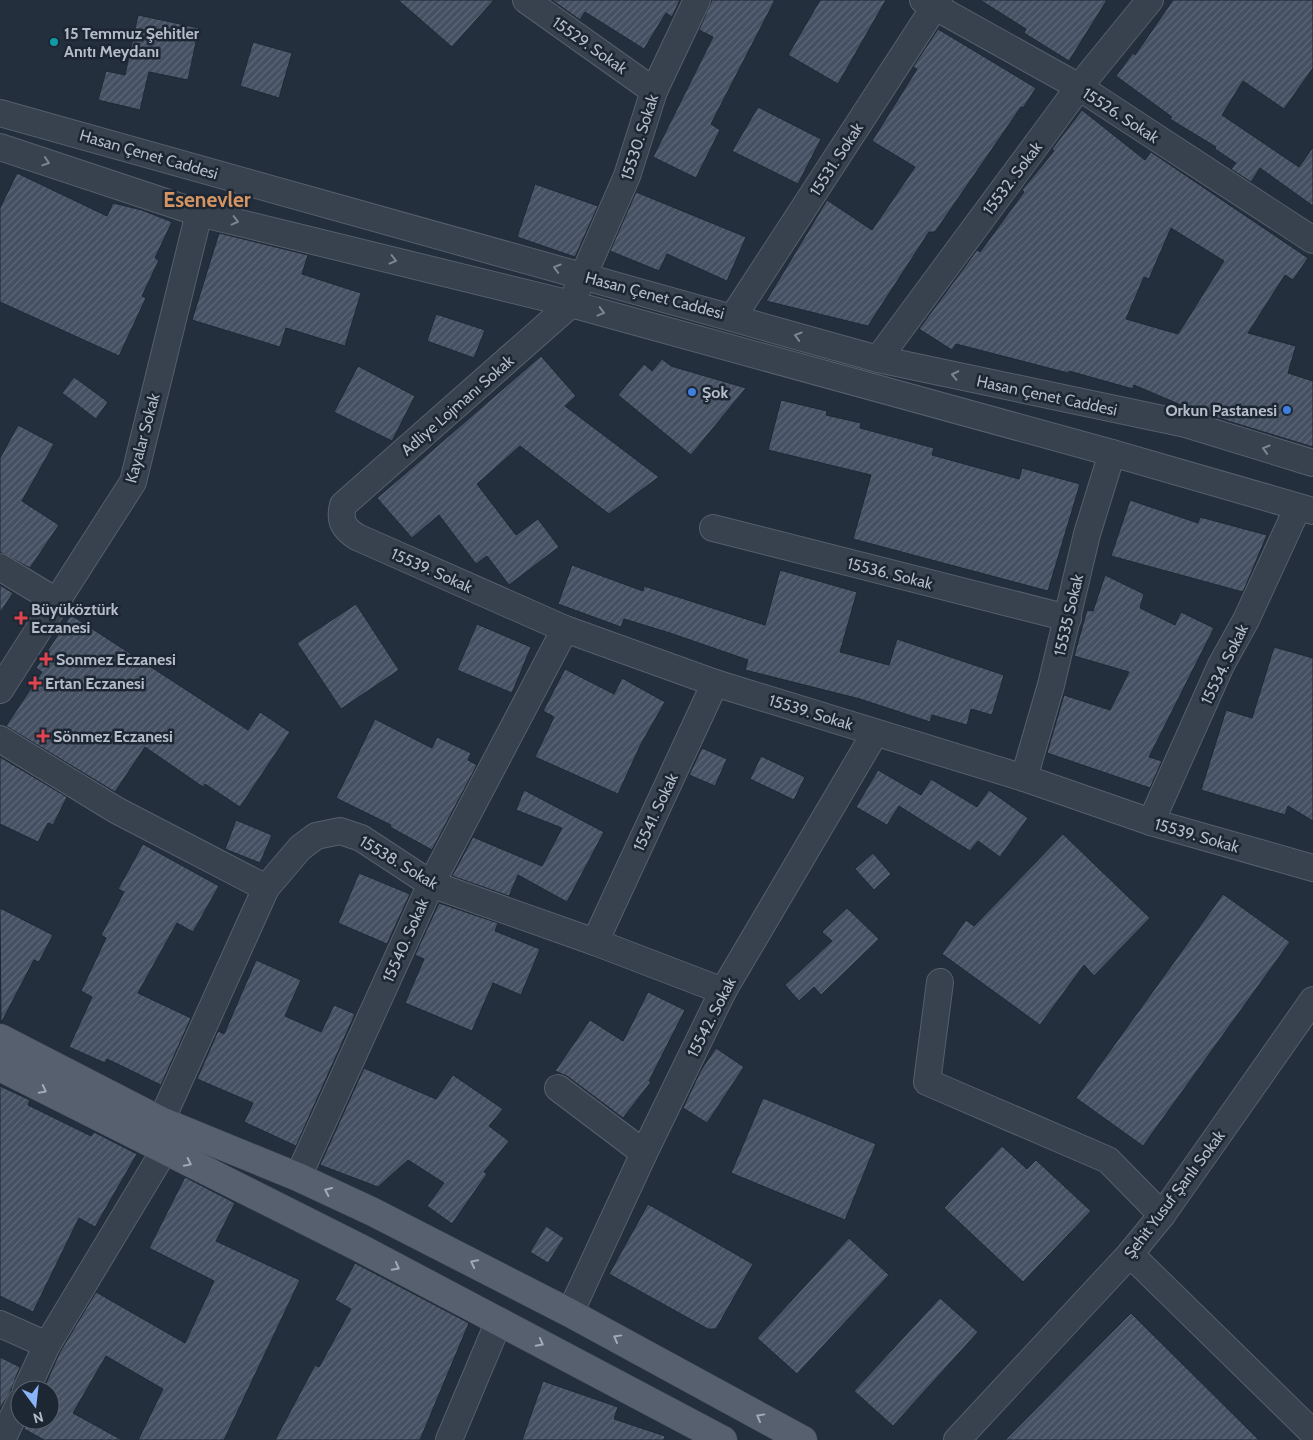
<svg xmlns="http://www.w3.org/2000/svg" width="1313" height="1440" font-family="Cabin,sans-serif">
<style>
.building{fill:url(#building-hatch);stroke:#1f2835;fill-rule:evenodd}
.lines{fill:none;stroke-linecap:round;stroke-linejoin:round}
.minor-casing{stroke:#565f6c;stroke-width:28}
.major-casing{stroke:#414a57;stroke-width:29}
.minor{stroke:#38414e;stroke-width:26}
.major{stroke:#56606e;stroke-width:28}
.oneway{stroke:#7c8592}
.oneway2{stroke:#a1aab7}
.culture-dot{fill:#0f9aa8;stroke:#1d2633;stroke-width:2}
.shop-dot{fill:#3f7fe0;stroke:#1d2633;stroke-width:2}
.health-dot{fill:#e0444e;stroke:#1d2633;stroke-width:2}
.labels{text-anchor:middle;stroke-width:5;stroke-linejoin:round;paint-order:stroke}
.poi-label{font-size:16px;font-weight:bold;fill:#b4bcc9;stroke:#1d2633;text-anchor:start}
.street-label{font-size:16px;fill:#b4bcc9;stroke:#1d2633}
.district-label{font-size:21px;font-weight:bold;fill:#d59563;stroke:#1d2633}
</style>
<defs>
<pattern id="building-hatch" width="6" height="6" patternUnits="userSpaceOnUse" patternTransform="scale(1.25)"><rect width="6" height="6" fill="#455162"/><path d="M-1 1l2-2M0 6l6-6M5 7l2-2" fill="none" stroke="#5d6877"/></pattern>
</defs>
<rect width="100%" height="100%" fill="#242f3e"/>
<g class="building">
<path d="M398 0H494L452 47Z"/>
<path d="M552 0H680L672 17 666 13 644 49 585 12 580 20Z"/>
<path d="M712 0H775L711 124 720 130 696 178 653 157 713 37 699 30Z"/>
<path d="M820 0H886L838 84 788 55Z"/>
<path d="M980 0H1107L1069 61 1024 33 1026 29Z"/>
<path d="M1173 0H1313V68L1284 109 1243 81 1222 115 1299 167 1313 147V206L1260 168 1251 182 1231 169 1236 163 1215 149 1216 147 1170 119 1172 117 1116 76 1133 53 1135 55Z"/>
<path d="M138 15 199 28 188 80 149 72 140 110 98 100 106 71 125 75Z"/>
<path d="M938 29 1036 88 1023 108 1021 107 935 232H929L868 326 766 301 827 200 872 230 915 167 872 141 917 69 913 67Z"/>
<path d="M253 42 292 53 279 98 240 86Z"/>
<path d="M758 107 821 139 798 184 732 151Z"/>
<path d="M1082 110 1145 160 1151 152 1308 258 1293 280 1285 275 1248 333 1296 346 1288 373 1313 381V447L1195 411 1134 385 1133 389 1069 371 1068 373 956 344 952 350 919 329 977 250 980 252 1024 192 1022 190 1054 151 1052 149ZM1171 228 1224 261 1178 334 1126 319 1144 277 1149 279Z"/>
<path d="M17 173 107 216 113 203 142 210 172 222 155 258 159 260 142 296 146 298 119 356 0 302V208Z"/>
<path d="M535 184 598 206 575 257 517 237Z"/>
<path d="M636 192 746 237 727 281 667 254 659 271 610 251Z"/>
<path d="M219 233 308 255 302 274 361 293 345 346 286 328 280 347 192 320Z"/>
<path d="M436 314 485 330 474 358 427 341Z"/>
<path d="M541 356 576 396 565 406 659 477 609 514 520 446 477 484 516 535 538 519 559 547 509 585 487 556 476 564 439 515 412 538 377 498Z"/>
<path d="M662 359 671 366 746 388 691 455 618 395 644 364 652 371Z"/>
<path d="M358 366 415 396 392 441 334 412Z"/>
<path d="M74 377 108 402 96 419 62 393Z"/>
<path d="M781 400 827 411 826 415 861 423 860 428 934 448 932 455 1019 479 1022 468 1080 484 1048 591 853 539 871 475 768 450Z"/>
<path d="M18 425 54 444 22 501 59 525 30 568 0 552V458Z"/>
<path d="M1130 500 1198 523 1200 517 1267 535 1243 592 1111 556Z"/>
<path d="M572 565 643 591 644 586 765 625 780 570 857 592 840 652 889 665 897 639 1004 675 992 715 971 709 967 725 932 715 930 722 860 699 745 670 748 660 670 633 624 619 621 627 558 604Z"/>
<path d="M1105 575 1144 594 1140 608 1175 625 1181 612 1214 628 1149 757 1162 761 1150 788 1047 753 1064 695 1110 710 1129 672 1074 656 1087 610 1093 611Z"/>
<path d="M0 585 13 593 0 613Z"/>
<path d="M356 604 399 670 341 709 297 643Z"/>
<path d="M71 615 248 730 260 712 290 732 240 807 205 784 203 787 145 747 115 792 6 726 42 672 36 668Z"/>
<path d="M477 624 531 647 512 693 457 670Z"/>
<path d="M1274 647 1313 658V821L1288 806 1285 815 1201 790 1226 710 1252 718Z"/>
<path d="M565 669 614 694 622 678 665 702 641 744 618 794 535 757 554 717 543 711Z"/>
<path d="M375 719 432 748 437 737 471 753 468 760 477 765 432 850 390 827 391 825 336 798Z"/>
<path d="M702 748 727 759 715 786 689 775Z"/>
<path d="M761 756 805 777 794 800 750 779Z"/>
<path d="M0 757 67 797 53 825 48 823 38 842 0 824Z"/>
<path d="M878 770 921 795 931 779 977 807 989 790 1028 818 1000 857 978 841 970 851 899 806 887 825 856 807Z"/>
<path d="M524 790 604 832 567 902 518 875 509 896 452 876 473 837 542 866 562 828 516 810Z"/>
<path d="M236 820 272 835 260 863 225 849Z"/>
<path d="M1063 834 1150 918 1094 976 1084 965 1040 1025 942 954 966 920 974 926Z"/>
<path d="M143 844 219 886 193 932 177 923 138 993 191 1018 161 1085 107 1059 105 1063 69 1047 92 997 81 991 106 938 101 935 124 892 118 889Z"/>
<path d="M873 853 891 874 874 890 855 869Z"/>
<path d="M359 873 410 894 387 944 338 923Z"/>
<path d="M1223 894 1290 942 1143 1146 1076 1098Z"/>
<path d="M439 903 498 923 495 931 540 949 521 995 493 983 472 1031 405 1003 424 959 415 955Z"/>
<path d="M0 908 53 935 39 962 34 960 1 1023Z"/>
<path d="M847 908 879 939 821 995 814 987 799 1001 785 985 832 941 822 932Z"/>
<path d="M256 960 301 980 285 1016 321 1032 334 1005 355 1014 296 1146 244 1122 253 1103 197 1079 218 1031 224 1034Z"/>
<path d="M648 992 685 1010 649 1081 651 1082 623 1118 567 1076 555 1071 590 1020 623 1041Z"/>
<path d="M716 1048 744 1067 707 1123 683 1108 701 1070Z"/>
<path d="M364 1068 436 1099 453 1075 503 1109 489 1126 509 1141 484 1172 487 1174 452 1224 427 1206 444 1183 408 1160 378 1187 320 1165Z"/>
<path d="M0 1086 30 1100 28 1105 91 1136 94 1132 137 1154 95 1227 79 1218 33 1312 0 1296Z"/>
<path d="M763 1098 876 1144 845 1220 731 1173Z"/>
<path d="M1002 1146 1027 1169 1036 1160 1091 1211 1023 1282 944 1208Z"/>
<path d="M185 1177 235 1203 216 1241 300 1280 224 1440H138L163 1389 106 1356 73 1413 122 1440H44L24 1429 28 1420H50V1390H43L60 1352 96 1292 185 1343 214 1281 149 1248Z"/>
<path d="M648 1204 753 1264 716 1329H708L609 1274Z"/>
<path d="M546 1226 564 1238 548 1263 530 1252Z"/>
<path d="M849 1238 889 1275 797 1374 757 1338Z"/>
<path d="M355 1263 469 1323 420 1440H275L315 1365 319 1367 351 1309 335 1300Z"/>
<path d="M940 1298 978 1332 893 1426 854 1391Z"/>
<path d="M1131 1313 1259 1440H1005Z"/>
<path d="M0 1357 20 1367 11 1390 0 1409Z"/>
<path d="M543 1381 618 1407 614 1419 665 1436 664 1440H522Z"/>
</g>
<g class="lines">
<g class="minor-casing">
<g id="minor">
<path d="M526 0 654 91"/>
<path d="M697 0 654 91 627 176 571 304 343 505C339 521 344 529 357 537L565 629 715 683 1024 778 1151 822 1313 868"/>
<path d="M923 0 1079 87 1313 240"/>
<path d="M0 113 878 359 1186 424 1313 463"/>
<path d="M0 147 199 213 571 304 1112 453 1313 511"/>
<path d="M733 317 939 0"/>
<path d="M878 359 1079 87 1150 0"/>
<path d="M713 528 1068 618"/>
<path d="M0 567 56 601"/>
<path d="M0 690 133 482 199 213"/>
<path d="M0 739 116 810 266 888 300 848 316 836 340 831 361 838 431 884 595 942 723 991"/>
<path d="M1024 778 1051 685 1087 534 1112 453"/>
<path d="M1151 822 1221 665 1246 620 1298 507"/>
<path d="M595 942 715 683"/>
<path d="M940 982 927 1082 1108 1160 1162 1215"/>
<path d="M558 1088 644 1153"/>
<path d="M161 1121 266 888"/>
<path d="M298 1177 431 884 565 629"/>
<path d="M1130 1254 1313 1433"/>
<path d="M570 1313 644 1153 723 991 875 733"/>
<path d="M0 1324 47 1345"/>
<path d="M26 1390 47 1345 164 1151"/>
<path d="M2 1440 20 1402"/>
<path d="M449 1440 499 1321"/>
<path d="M957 1440 1130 1254 1162 1215 1313 1000"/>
</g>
</g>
<g class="major-casing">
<g id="major">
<path d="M0 1038 161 1121 298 1177 373 1212 570 1313 803 1440"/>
<path d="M0 1067 362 1249 723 1440"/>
</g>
</g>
<use href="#minor" class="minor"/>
<use href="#major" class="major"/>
</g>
<defs><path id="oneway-chevron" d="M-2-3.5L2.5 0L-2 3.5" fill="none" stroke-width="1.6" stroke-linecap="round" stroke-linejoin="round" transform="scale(1.25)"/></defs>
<g class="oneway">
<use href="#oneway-chevron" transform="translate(46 162) rotate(18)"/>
<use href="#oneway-chevron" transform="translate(235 221) rotate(14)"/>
<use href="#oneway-chevron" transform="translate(393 260) rotate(14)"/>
<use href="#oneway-chevron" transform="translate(557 268) rotate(-164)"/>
<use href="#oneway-chevron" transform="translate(601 312) rotate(15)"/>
<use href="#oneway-chevron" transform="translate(798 336) rotate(-164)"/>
<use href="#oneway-chevron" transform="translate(955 375) rotate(-168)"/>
<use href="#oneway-chevron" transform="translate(1266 449) rotate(-163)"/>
</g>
<g class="oneway2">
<use href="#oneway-chevron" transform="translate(43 1090) rotate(27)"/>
<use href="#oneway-chevron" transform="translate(188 1163) rotate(26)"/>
<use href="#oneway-chevron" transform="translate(328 1191) rotate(-155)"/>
<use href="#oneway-chevron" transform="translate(474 1263) rotate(-153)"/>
<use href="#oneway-chevron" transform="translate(396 1267) rotate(28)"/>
<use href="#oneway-chevron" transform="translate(617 1338) rotate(-151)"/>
<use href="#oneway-chevron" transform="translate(540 1343) rotate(28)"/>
<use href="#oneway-chevron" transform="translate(760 1417) rotate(-151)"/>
</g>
<circle class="culture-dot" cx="54" cy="42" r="5"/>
<g class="shop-dot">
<circle cx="692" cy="392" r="5"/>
<circle cx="1287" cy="410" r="5"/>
</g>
<g class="health-dot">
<path d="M18.5 610.5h5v5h5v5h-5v5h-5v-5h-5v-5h5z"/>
<path d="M43.5 651.5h5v5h5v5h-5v5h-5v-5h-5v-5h5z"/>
<path d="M32.5 675.5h5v5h5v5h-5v5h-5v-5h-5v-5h5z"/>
<path d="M40.5 728.5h5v5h5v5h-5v5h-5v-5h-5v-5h5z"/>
</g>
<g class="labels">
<g class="poi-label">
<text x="64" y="39">15 Temmuz Şehitler<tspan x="64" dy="18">Anıtı Meydanı</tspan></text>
<text x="702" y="398">Şok</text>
<text x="1277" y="416" text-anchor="end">Orkun Pastanesi</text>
<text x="31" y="615">Büyüköztürk<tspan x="31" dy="18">Eczanesi</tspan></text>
<text x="56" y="665">Sonmez Eczanesi</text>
<text x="45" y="689">Ertan Eczanesi</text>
<text x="53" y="742">Sönmez Eczanesi</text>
</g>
<g class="street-label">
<text transform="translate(590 45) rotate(35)" y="6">15529. Sokak</text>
<text transform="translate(1121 115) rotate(33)" y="6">15526. Sokak</text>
<text transform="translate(639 137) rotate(-72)" y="6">15530. Sokak</text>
<text transform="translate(149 154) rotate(16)" y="6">Hasan Çenet Caddesi</text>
<text transform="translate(836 159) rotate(-57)" y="6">15531. Sokak</text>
<text transform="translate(1012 178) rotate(-53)" y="6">15532. Sokak</text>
<text transform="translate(655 295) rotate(15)" y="6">Hasan Çenet Caddesi</text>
<text transform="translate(1047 395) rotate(12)" y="6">Hasan Çenet Caddesi</text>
<text transform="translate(457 405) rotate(-41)" y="6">Adliye Lojmanı Sokak</text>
<text transform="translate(142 438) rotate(-75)" y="6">Kayalar Sokak</text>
<text transform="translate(432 570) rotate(24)" y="6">15539. Sokak</text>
<text transform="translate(890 573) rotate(14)" y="6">15536. Sokak</text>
<text transform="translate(1068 615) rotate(-77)" y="6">15535 Sokak</text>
<text transform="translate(1224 664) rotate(-64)" y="6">15534. Sokak</text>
<text transform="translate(811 712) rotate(17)" y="6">15539. Sokak</text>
<text transform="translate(655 812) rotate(-65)" y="6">15541. Sokak</text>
<text transform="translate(1197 835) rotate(16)" y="6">15539. Sokak</text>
<text transform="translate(399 862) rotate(31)" y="6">15538. Sokak</text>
<text transform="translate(405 940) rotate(-66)" y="6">15540. Sokak</text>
<text transform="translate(711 1017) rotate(-63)" y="6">15542. Sokak</text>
<text transform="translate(1174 1194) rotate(-53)" y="6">Şehit Yusuf Şanlı Sokak</text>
</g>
<g class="district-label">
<text x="207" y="207">Esenevler</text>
</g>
</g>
<g transform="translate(35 1405) rotate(165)"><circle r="24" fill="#1d2633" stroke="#59626f"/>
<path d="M0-4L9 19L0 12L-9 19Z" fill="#8ab4f8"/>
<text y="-8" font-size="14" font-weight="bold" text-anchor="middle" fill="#b4bcc9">N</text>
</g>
</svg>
